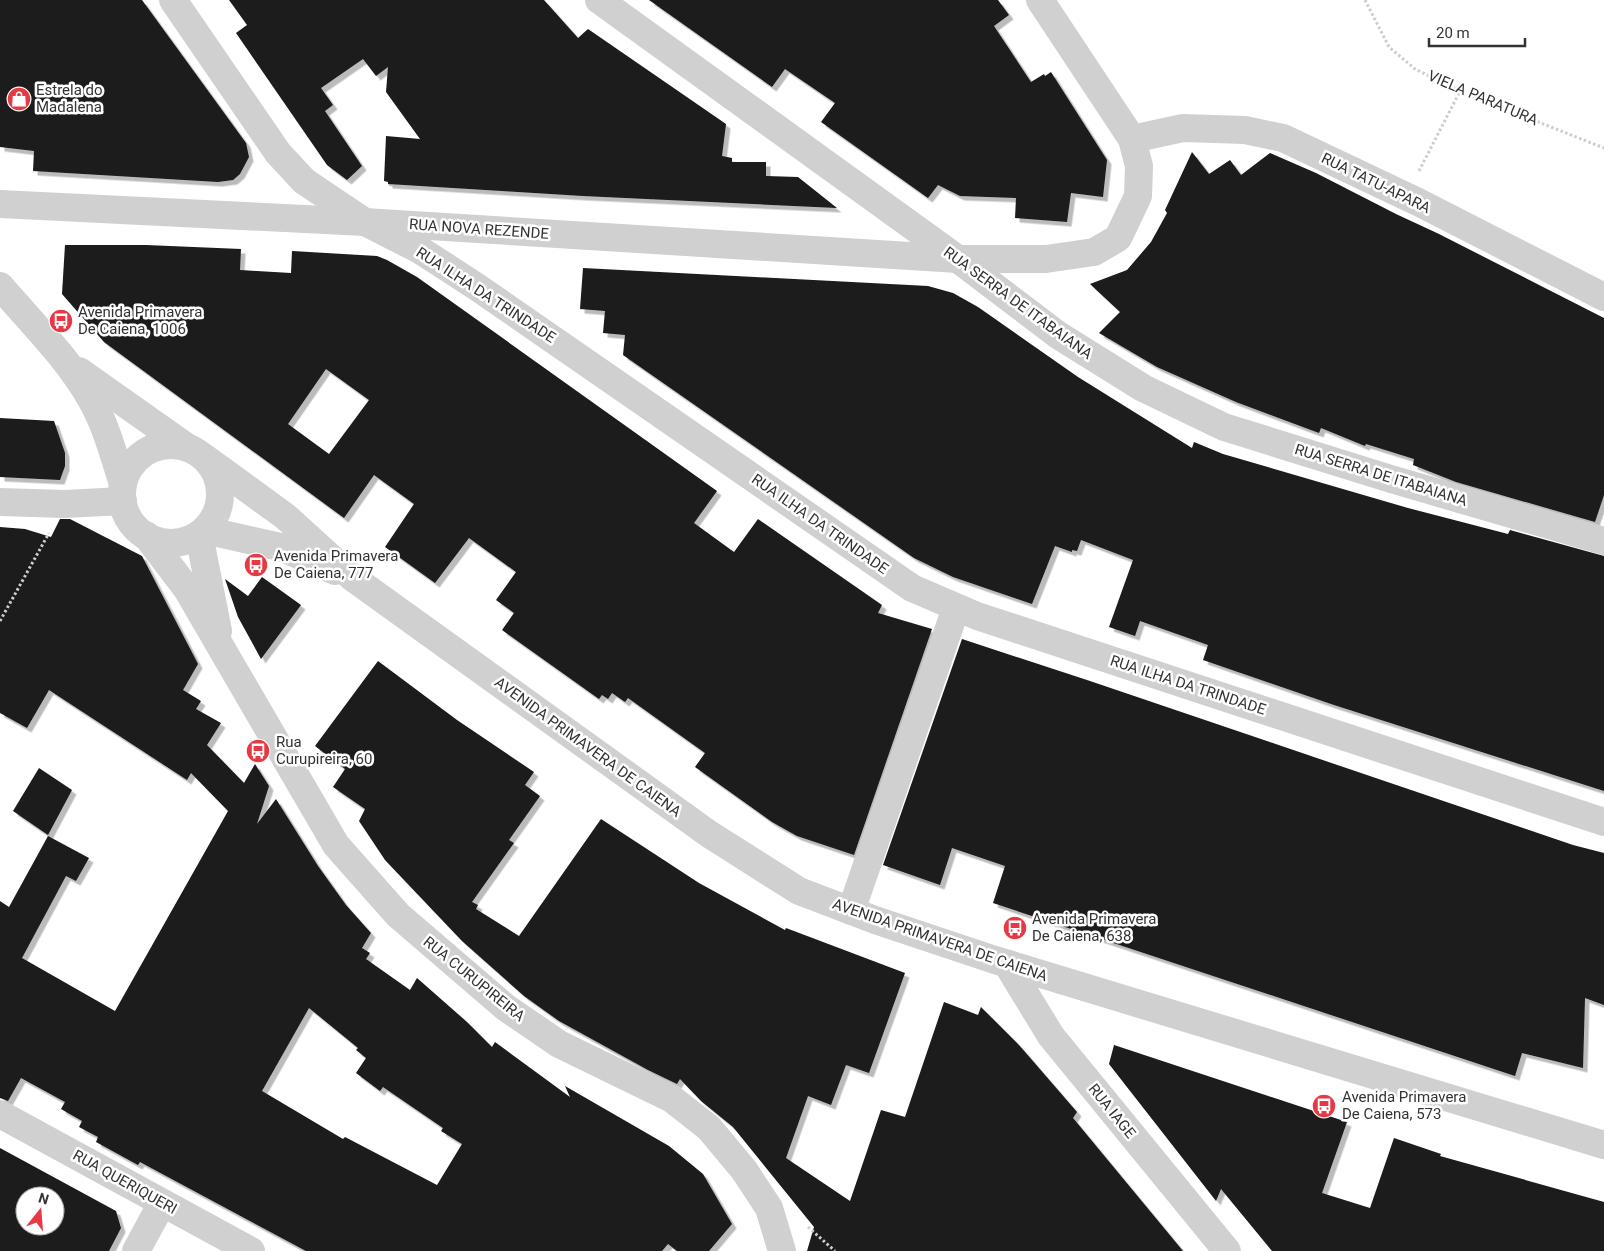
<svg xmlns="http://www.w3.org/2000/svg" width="1604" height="1251" font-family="Roboto,sans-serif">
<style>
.building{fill:#1a1a1a;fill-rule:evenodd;filter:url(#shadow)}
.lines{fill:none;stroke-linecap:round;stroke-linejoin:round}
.path{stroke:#cdcdcd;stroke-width:3;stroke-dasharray:2.5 2.5;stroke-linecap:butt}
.minor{stroke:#d0d0d0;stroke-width:28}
.labels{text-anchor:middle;stroke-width:5;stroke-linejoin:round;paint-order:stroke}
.poi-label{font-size:15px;fill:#333;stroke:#fff;text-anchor:start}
.street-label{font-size:15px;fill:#333;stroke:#fff}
</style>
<defs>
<filter id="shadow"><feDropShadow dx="4.5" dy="4.5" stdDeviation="0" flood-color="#0004"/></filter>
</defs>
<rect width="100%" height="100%" fill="#fff"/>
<g class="building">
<path d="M0 0H142L246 143 249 157 240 174 233 180 218 182 33 171 34 151 0 147Z"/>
<path d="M229 0H544L578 38 588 29 726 124 722 156 732 158V162H766V176L798 177 837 208 583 196 388 184V182L384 181 386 136 420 139 386 92 388 67 376 76 363 59 321 88 333 105 325 111 362 166 347 180 327 165 236 33 247 25Z"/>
<path d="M649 0H998L1009 15 994 26 1031 82 1044 74 1045 76 1051 72 1107 160 1103 197 1071 193 1067 222 1015 218 1016 198 960 196 938 185 928 198 821 122 835 103 785 69 772 87Z"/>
<path d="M1192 152 1209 174 1230 160 1241 175 1270 153 1316 173 1396 214 1439 234 1604 318V495L1595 522 1456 482 1413 465 1414 459 1366 444 1365 446 1321 428 1319 433 1236 402 1157 367 1099 333 1120 312 1090 284 1127 270 1151 242 1167 213 1165 210Z"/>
<path d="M65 245H146L241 249 240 270 291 273 292 251 377 256 387 260 417 277 717 491 694 523 734 552 758 519 882 605 878 613 932 629 854 855 797 836 772 822 695 767 705 753 628 698 625 702 612 693 608 699 602 695 599 699 502 630 514 613 496 600 516 572 469 538 435 583 385 547 414 504 374 475 344 518 104 342 62 294ZM326 369 369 400 329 454 288 424Z"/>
<path d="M583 268 928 286 953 293 978 307 1078 377 1192 448 1194 442 1223 454 1408 508 1508 534 1510 530 1604 556V791L1334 705 1203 660 1208 645 1140 621 1135 636 1109 627 1133 560 1081 540 1077 551 1072 550V552L1055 546 1032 604 953 577 914 558 623 355 625 335 603 333 605 311 580 309Z"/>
<path d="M0 418 54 421 65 453V466L60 480 0 477Z"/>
<path d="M60 519H70L142 556 198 664 183 690 201 701 196 709 221 723 207 745 244 783 255 764 269 786 257 824 276 799 318 866 346 905 371 933 362 948 370 953 366 959 410 990 417 978 467 1022 492 1047 495 1042 570 1097 565 1086 669 1146 703 1174 732 1224 709 1251H677L668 1244 662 1251H306L140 1162 138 1165 96 1142 98 1137 79 1127 82 1121 61 1109 65 1102 21 1078 8 1101 0 1098V901L9 907 48 836 89 858 76 881 66 876 22 958 115 1011 228 811 191 773 187 780 49 690 27 728 0 713V527L25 529 51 537ZM309 1008 358 1048 356 1050 366 1058 356 1073 380 1091 383 1087 443 1128 441 1131 462 1144 437 1185 345 1137 343 1139 262 1091Z"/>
<path d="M262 577 301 605 261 659 238 617 225 579 248 596Z"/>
<path d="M962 639 1090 681 1573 845 1604 853V1005L1585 998 1583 1068 1522 1053 1515 1076 993 903 1005 866 952 848 940 885 883 865Z"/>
<path d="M378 661 457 720 534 772 525 785 540 796 509 840 514 843 472 902 478 905 476 909 519 936 601 819 699 883 785 930 786 928 905 973 869 1073 846 1065 831 1105 808 1096 786 1158 850 1201 881 1110 905 1117 944 1002 978 1015 981 1007 1019 1045 1077 1112 1073 1118 1183 1251H807L814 1227 733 1127 701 1101 680 1079 677 1084 648 1070 559 1021 524 996 462 941 385 860 359 821 365 809 333 787 345 769 315 746Z"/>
<path d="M39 768 72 790 48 835 13 811Z"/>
<path d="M1114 1045 1347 1122 1322 1193 1370 1208 1394 1138 1441 1154 1440 1156 1604 1202V1251H1272L1221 1189 1216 1201 1109 1064Z"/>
<path d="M0 1148 116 1211 121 1228 109 1251H0ZM25 1196H55V1226H25Z"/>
</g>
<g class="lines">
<g class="path">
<path d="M1365 0 1389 47 1415 69 1460 91 1604 148"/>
<path d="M1419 171 1460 91"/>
<path d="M0 621 49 533"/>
<path d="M808 1227 835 1251"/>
</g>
<g class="minor">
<path d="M173 0 278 153 304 181 365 222 420 250 477 287 912 588 977 616 1604 822"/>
<path d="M599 0 958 259 1058 335 1143 388 1224 427 1391 479 1604 541"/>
<path d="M1132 139 1183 128 1245 130 1283 138 1418 202 1604 297"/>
<path d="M0 204 365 222 958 259H1046L1094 252 1118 238 1138 196 1139 166 1132 139 1040 0"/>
<path d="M0 286C31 322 67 357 91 399 106 425 114 456 123 484"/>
<path d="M79 371 188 448"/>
<circle cx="171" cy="494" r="49"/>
<path d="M205 458 286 517 353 578 709 834 799 891 875 920 995 960 1604 1145"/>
<path d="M0 502 65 504 123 501"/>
<path d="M205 530 280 547 335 571"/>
<path d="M146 535 187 589 336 845 398 915 505 1007 559 1044 672 1099 709 1128 744 1170 769 1208 782 1251"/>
<path d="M199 535 218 631"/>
<path d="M851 911 956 608"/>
<path d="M1007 964 1051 1036 1227 1251"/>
<path d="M0 1114 251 1251"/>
<path d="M136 1251 162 1203"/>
</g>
</g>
<defs>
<g id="shop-disc" transform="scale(1.25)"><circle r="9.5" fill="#e63946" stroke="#fff"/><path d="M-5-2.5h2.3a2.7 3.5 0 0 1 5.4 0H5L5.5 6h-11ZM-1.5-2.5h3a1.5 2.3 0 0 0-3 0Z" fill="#fff"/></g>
<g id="bus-disc" transform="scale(1.25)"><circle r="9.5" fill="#e63946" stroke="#fff"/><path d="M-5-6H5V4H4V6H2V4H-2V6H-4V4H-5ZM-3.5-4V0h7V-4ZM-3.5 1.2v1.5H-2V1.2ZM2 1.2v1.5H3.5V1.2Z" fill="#fff"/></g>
</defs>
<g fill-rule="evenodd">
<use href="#shop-disc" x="19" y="99"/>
<use href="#bus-disc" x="61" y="321"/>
<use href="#bus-disc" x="256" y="565"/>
<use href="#bus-disc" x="258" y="751"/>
<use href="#bus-disc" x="1015" y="928"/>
<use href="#bus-disc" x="1324" y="1106"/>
</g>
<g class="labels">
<g class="poi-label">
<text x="36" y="95">Estrela do<tspan x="36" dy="17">Madalena</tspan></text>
<text x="78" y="317">Avenida Primavera<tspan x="78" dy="17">De Caiena, 1006</tspan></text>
<text x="274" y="561">Avenida Primavera<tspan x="274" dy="17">De Caiena, 777</tspan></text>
<text x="276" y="747">Rua<tspan x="276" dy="17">Curupireira, 60</tspan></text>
<text x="1032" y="924">Avenida Primavera<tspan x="1032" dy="17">De Caiena, 638</tspan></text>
<text x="1342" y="1102">Avenida Primavera<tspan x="1342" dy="17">De Caiena, 573</tspan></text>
</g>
<g class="street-label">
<text transform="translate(1483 98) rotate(23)" y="5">VIELA PARATURA</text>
<text transform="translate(1376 183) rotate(26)" y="5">RUA TATU-APARA</text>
<text transform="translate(479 229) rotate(4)" y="5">RUA NOVA REZENDE</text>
<text transform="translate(486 295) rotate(33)" y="5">RUA ILHA DA TRINDADE</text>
<text transform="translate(1018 303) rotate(36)" y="5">RUA SERRA DE ITABAIANA</text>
<text transform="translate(1381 475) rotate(17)" y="5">RUA SERRA DE ITABAIANA</text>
<text transform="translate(820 524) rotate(35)" y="5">RUA ILHA DA TRINDADE</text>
<text transform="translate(1188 685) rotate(18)" y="5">RUA ILHA DA TRINDADE</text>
<text transform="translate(588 747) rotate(36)" y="5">AVENIDA PRIMAVERA DE CAIENA</text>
<text transform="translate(940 940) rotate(19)" y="5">AVENIDA PRIMAVERA DE CAIENA</text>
<text transform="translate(474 979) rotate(39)" y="5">RUA CURUPIREIRA</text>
<text transform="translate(1112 1111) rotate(51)" y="5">RUA IAGE</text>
<text transform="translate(125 1182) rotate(29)" y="5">RUA QUERIQUERI</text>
</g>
</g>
<g transform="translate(40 1211) rotate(17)"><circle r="24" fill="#ffffff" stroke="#adadad"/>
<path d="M0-4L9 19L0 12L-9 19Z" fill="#e63946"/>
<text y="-8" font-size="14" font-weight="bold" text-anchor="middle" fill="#333333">N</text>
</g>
<path d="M1429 38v8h96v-8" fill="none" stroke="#333333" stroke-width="2.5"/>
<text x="1436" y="38" font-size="15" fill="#333333" stroke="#ffffff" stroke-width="4" paint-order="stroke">20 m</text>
</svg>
